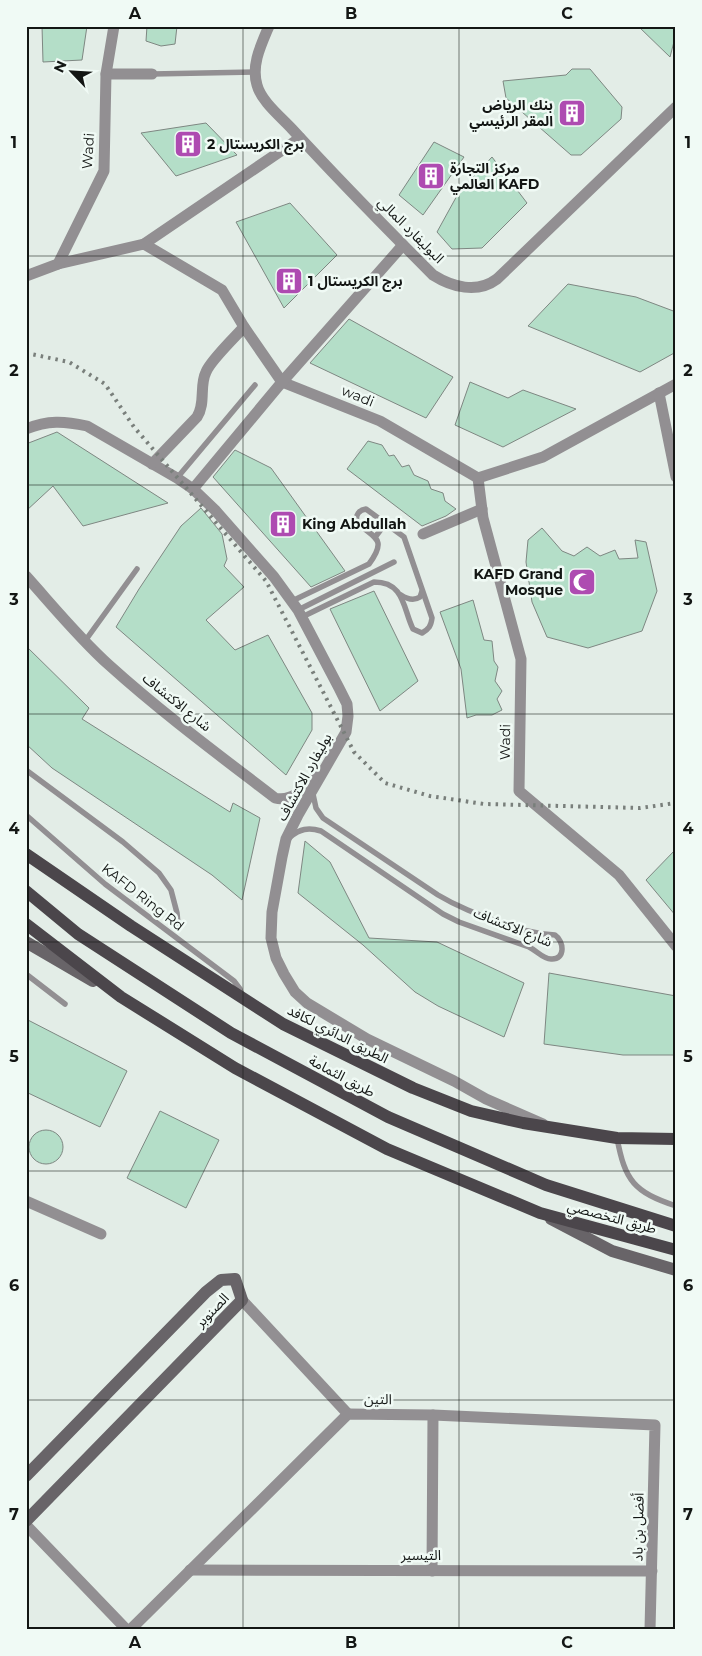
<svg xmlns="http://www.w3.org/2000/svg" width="702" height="1656" font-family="Montserrat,'Noto Sans Arabic',sans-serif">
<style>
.building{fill:#b4dec8;stroke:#7e8782}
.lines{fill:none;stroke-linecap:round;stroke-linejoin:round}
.lane{stroke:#928f92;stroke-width:5.5}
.street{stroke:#928f92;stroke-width:11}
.secondary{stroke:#686468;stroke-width:12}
.primary{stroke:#4b464b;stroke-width:12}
.rail{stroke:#797f7b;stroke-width:4;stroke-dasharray:2.5 5;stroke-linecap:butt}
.grid{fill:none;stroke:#131614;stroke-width:1;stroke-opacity:0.55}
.labels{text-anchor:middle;stroke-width:5;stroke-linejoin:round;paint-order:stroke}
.poi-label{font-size:14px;font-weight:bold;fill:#131614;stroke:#f0faf5;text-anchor:start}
.street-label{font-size:14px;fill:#131614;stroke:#f0faf5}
.neatline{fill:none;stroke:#131614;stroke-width:2}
.grid-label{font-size:16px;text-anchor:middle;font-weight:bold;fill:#131614}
</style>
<rect width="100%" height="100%" fill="#e3ede7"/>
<g class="building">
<path d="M42 26H87L82 60 43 62Z"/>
<path d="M147 26H177L175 44 161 46 146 41Z"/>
<path d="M638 26H676V34L670 57Z"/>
<path d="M572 69H590L622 107 621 119 581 155H571L506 98 503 81 566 75Z"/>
<path d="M206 123 237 155 176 176 141 133Z"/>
<path d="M434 142 464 157 423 215 399 195Z"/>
<path d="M492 157 527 203 482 248 452 249 437 232 459 192Z"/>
<path d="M290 203 337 255 284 308 236 222Z"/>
<path d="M568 284 636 297 676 312V352L640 372 528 326Z"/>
<path d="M349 319 453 377 426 418 310 363Z"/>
<path d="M470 382 508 398 523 390 576 409 503 447 455 425Z"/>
<path d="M57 432 168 503 83 526 53 486 26 511V444Z"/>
<path d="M368 441 382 445 389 456 394 455 402 467 409 465 414 475 428 481 431 489 443 493 445 501 456 509 446 516 422 526 347 469Z"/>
<path d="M235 450 271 468 345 571 311 587 213 477Z"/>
<path d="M201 508 222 534 227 559 224 566 244 587 206 620 235 650 268 635 312 713V730L286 775 116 627 139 589 181 526Z"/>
<path d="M542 528 562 551 574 556 587 547 600 556 615 550 619 559 638 558 635 540 646 542 657 591 642 631 588 648 547 637 532 602 526 562 528 540Z"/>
<path d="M374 591 418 681 380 711 330 609Z"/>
<path d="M473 600 484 640 492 641 494 661 498 667 495 681 502 691 497 699 502 710 492 715H476L467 718 461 669 440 612Z"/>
<path d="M26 646 89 708 82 719 230 812 233 803 260 818 242 900 212 875 52 768 26 744Z"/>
<path d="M305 841 330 862 369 938 437 942 524 983 504 1037 438 1006 415 992 363 945 298 893Z"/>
<path d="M676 849V916L646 880Z"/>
<path d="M549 973 676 996V1055H623L544 1044Z"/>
<path d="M26 1019 127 1071 100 1127 26 1092Z"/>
<path d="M160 1111 219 1140 186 1208 127 1178Z"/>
<circle cx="46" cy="1147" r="17"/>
</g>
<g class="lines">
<g class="lane">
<path d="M152 74 255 72"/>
<path d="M177 478 255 385"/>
<path d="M376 536 382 528 391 527"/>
<path d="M401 595C407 599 414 601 420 597L422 591"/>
<path d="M292 601 369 564C389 537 372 538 357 522 355 515 359 510 366 509L404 537 432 618C431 626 429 629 422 633L413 629C403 609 405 582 374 582L302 617"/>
<path d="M298 610 394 562"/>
<path d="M85 641 137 569"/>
<path d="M26 770 123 842 159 873 171 890 177 913 178 924"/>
<path d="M26 815 105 884 234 981 240 989 242 996"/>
<path d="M290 837C300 829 308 827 321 831L443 914 459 922 529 947C537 951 543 959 551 959 566 960 564 941 555 935 534 934 518 929 499 922 477 914 458 907 438 895L323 818 316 808 313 794"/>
<path d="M26 974 65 1004"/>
<path d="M617 1138C625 1181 634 1192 676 1206"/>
</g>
<g class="street">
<path d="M269 26C261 45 251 65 257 85 261 101 281 117 292 129 338 179 385 227 433 275 452 287 477 294 497 279L676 107"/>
<path d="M106 74H152"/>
<path d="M144 244 300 138"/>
<path d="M58 264 144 244 222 290 244 327 282 382 380 421 478 478 543 457 676 384"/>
<path d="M26 276 58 264 104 171 106 74 114 26"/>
<path d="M659 393 676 477"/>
<path d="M26 429C48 420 64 421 87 426L177 478 193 489 215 510 274 577 298 610 339 688 347 704 348 716 346 732 298 815 286 839 282 857 272 912 271 938 276 958 284 974 295 992 307 1003 367 1039 454 1081 486 1099 543 1124"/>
<path d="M152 464 197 417C206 403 199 386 206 372 210 361 235 337 244 327"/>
<path d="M478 478 483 518 521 659 519 791 619 875 676 946"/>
<path d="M193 489 282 382 403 245"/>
<path d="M423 534 482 509"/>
<path d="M26 576C53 606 79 638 109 665 161 712 219 755 275 798 292 802 305 788 316 776"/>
<path d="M26 1201 101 1234"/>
<path d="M242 1300 348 1414"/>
<path d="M26 1525 127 1630"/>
<path d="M190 1570 652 1571"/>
<path d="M432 1571 433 1415"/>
<path d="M130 1630 348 1414 433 1415 655 1425 650 1630"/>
</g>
<g class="secondary">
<path d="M26 942 93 981"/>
<path d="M551 1219 612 1251 676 1270"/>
<path d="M26 1476 206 1292 221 1280 235 1279 242 1300 26 1521"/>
</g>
<g class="primary">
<path d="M26 854 131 926 283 1024 413 1088 471 1111 523 1123 617 1138 676 1139"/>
<path d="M26 891 78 934 231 1033 388 1117 546 1185 676 1226"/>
<path d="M26 924 121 997 235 1068 387 1149 540 1213 676 1250"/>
</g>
<path class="rail" d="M26 353 69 362 105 384 134 427 266 581 354 752 385 783 430 796 484 804 640 808 676 803"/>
</g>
<path class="grid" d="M243 26V1630M459 26V1630M26 256H676M26 485H676M26 714H676M26 942H676M26 1171H676M26 1400H676"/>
<defs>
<g id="building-square" transform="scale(1.4375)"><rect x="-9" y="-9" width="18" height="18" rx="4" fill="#ae4bb1" stroke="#f0faf5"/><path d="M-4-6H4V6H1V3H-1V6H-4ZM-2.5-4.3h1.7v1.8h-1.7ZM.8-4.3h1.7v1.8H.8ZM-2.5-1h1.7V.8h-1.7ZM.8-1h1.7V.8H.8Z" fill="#fff"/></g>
<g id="mosque-square" transform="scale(1.4375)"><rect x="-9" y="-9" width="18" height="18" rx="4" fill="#ae4bb1" stroke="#f0faf5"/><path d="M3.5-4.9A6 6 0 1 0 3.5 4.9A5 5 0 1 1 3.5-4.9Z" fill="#fff"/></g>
</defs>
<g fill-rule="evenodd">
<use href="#building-square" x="572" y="113"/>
<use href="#building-square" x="188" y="144"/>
<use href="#building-square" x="431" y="176"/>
<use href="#building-square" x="289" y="281"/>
<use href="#building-square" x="283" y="524"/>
<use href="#mosque-square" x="582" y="582"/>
</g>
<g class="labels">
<g class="poi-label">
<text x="553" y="110" text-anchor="end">بنك الرياض<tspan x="553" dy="16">المقر الرئيسي</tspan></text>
<text x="207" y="149">برج الكريستال 2</text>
<text x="450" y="173">مركز التجارة<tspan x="450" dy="16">العالمي KAFD</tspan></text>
<text x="308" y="286">برج الكريستال 1</text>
<text x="302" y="529">King Abdullah</text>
<text x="563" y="579" text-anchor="end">KAFD Grand<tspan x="563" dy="16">Mosque</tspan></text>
</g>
<g class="street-label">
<text transform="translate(88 151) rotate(-86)" y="5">Wadi</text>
<text transform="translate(411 230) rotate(45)" y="5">البوليفارد المالي</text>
<text transform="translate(358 396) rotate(22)" y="5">wadi</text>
<text transform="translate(177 702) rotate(39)" y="5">شارع الاكتشاف</text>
<text transform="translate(505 742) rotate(-89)" y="5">Wadi</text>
<text transform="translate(304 777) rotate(-61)" y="5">بوليفارد الاكتشاف</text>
<text transform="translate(143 897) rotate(38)" y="5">KAFD Ring Rd</text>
<text transform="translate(513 927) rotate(22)" y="5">شارع الاكتشاف</text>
<text transform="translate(338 1034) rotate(27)" y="5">الطريق الدائري لكافد</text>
<text transform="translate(342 1076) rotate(28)" y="5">طريق الثمامة</text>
<text transform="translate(612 1217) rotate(15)" y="5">طريق التخصصي</text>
<text transform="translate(212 1310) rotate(-46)" y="5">الصنوبر</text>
<text transform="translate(378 1399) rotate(1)" y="5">التين</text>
<text transform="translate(638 1527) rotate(-89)" y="5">أفضل بن باد</text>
<text x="421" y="1560">التيسير</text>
</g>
</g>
<rect width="702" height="1656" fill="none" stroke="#f0faf5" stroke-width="55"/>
<g transform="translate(72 72) rotate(295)" stroke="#f0faf5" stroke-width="4" paint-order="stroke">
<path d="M0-4L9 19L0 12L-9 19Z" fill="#131614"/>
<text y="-8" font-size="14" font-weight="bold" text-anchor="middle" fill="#131614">N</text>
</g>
<rect x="28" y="28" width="646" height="1600" class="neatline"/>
<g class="grid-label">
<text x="135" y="19">A</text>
<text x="351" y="19">B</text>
<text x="567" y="19">C</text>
<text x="14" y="148">1</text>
<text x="688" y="148">1</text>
<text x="14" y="376">2</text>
<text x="688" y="376">2</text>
<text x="14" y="605">3</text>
<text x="688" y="605">3</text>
<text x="14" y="834">4</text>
<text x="688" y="834">4</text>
<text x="14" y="1062">5</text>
<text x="688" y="1062">5</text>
<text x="14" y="1291">6</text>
<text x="688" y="1291">6</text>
<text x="14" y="1520">7</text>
<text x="688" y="1520">7</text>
<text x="135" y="1648">A</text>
<text x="351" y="1648">B</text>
<text x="567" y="1648">C</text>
</g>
</svg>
